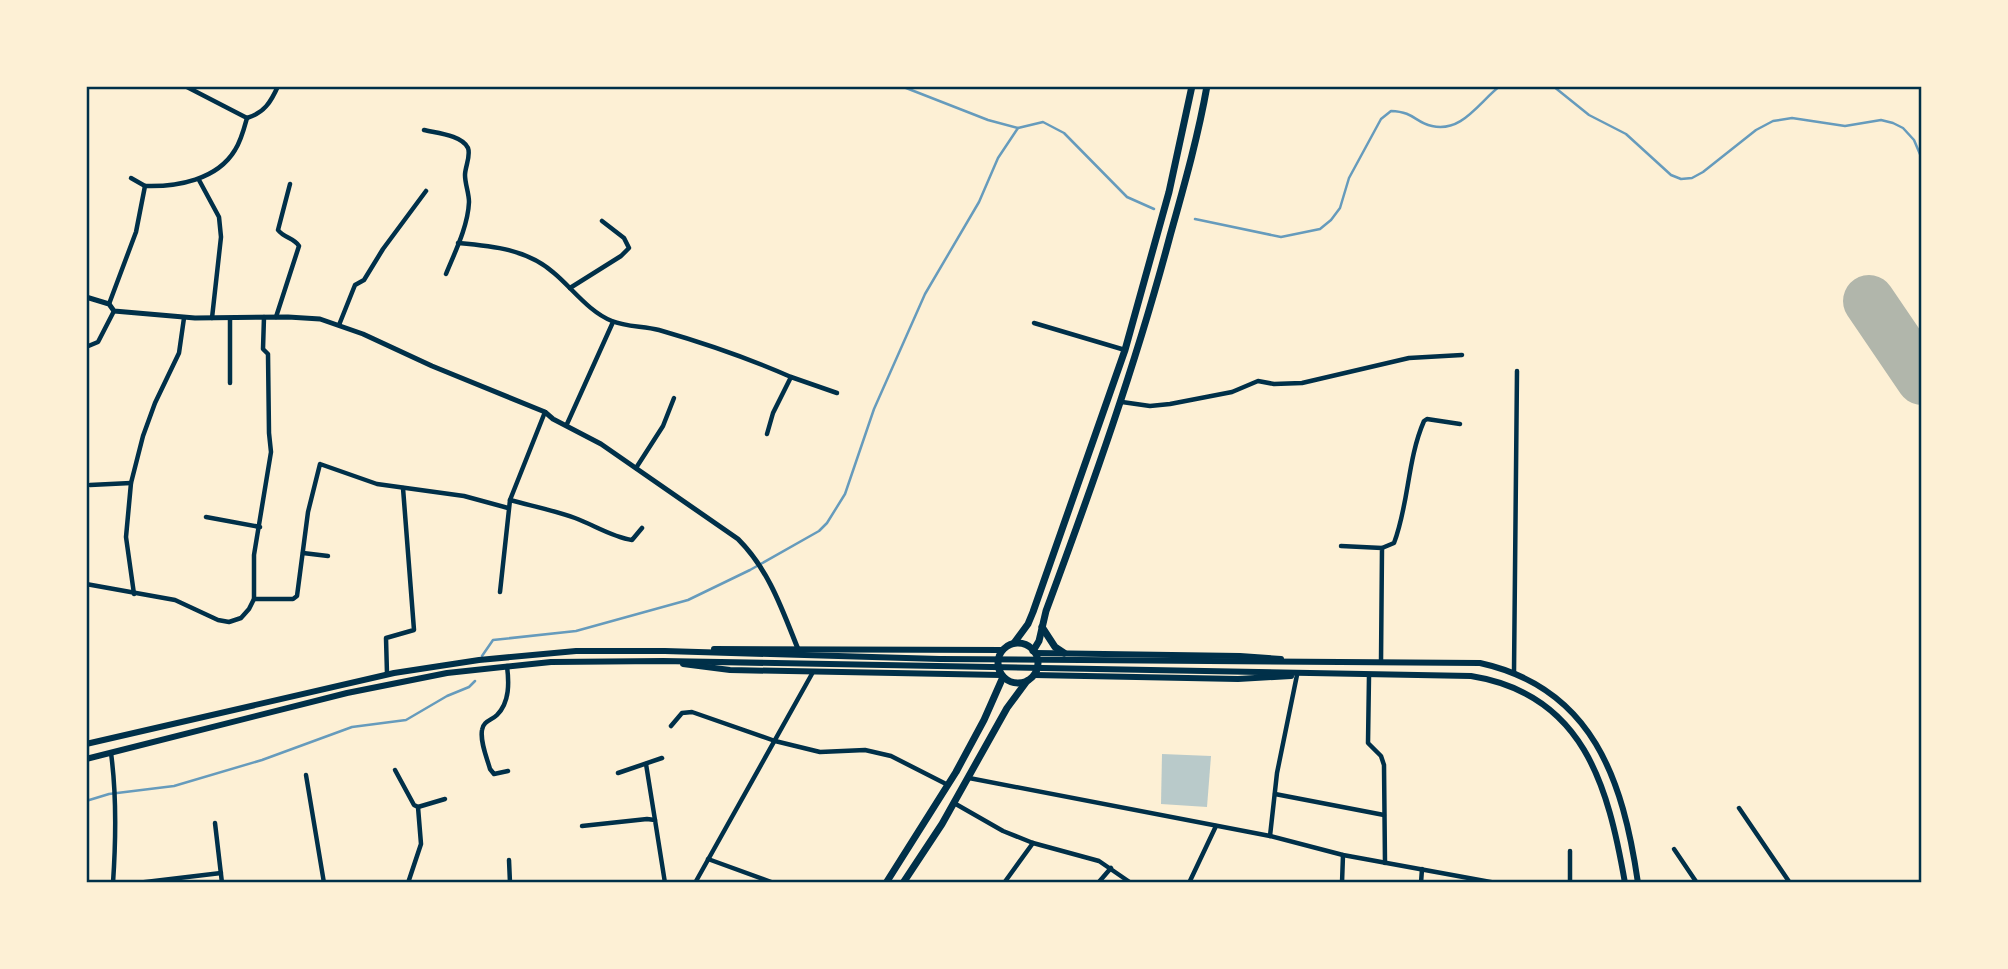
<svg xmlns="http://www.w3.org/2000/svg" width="2008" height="969" font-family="'Exo 2',sans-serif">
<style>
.green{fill:#b9caca}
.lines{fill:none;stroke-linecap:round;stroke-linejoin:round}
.stream{stroke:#669bbc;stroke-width:2.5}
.runway{stroke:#b1b6ab;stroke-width:52}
.minor{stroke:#003049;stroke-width:4.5}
.tertiary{stroke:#003049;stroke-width:5}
.secondary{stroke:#003049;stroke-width:6}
.primary{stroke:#003049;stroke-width:7}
.neatline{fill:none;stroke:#003049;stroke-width:2.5}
</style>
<rect width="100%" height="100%" fill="#fdf0d5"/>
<path class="green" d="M1162 754 1211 756 1207 807 1161 804Z"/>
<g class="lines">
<g class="stream">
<path d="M901 86 988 120 1018 128"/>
<path d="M1553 86 1589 115 1626 134 1671 175 1681 179 1692 178 1703 172 1756 130 1773 121 1792 118 1845 126 1881 120 1893 123 1903 128 1914 140 1922 159"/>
<path d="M1195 219 1281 237 1320 229 1331 220 1340 208 1349 178 1381 119 1391 111C1415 112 1414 122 1432 126 1462 133 1479 102 1500 86"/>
<path d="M482 656 493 640 576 631 688 600 750 570 819 531 827 523 845 494 874 409 925 294 979 202 998 158 1018 128 1043 122 1064 133 1127 197 1154 209"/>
<path d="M86 801 109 794 174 786 262 760 352 727 406 720 447 696 469 687 475 681"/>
</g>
<path class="runway" d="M1869 301 1922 379"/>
<g class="minor">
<path d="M185 86 247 118C264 113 271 102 278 86"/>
<path d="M424 130C436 133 462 135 468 148 471 156 465 167 465 175 465 184 469 193 469 202 468 226 455 252 446 274"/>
<path d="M131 178 145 186"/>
<path d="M199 180 219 217 221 237 212 318"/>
<path d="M458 243C492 246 527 249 554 273 572 288 589 312 612 321 626 327 644 326 659 330 704 343 748 358 791 377L773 413 767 434"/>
<path d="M570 288 621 256 629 248 624 238 602 221"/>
<path d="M109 304 136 232 145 186C177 187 217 180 235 150 241 141 244 129 247 118"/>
<path d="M276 317 299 246C294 238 284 238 278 230L290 184"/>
<path d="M1034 323 1125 350"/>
<path d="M339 325 355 285 364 280 383 249 426 191"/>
<path d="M86 347 98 342 114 311"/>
<path d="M791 377 837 393"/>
<path d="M230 383V318"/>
<path d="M1122 402 1150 406 1170 404 1232 392 1258 381 1274 384 1302 383 1409 358 1462 355"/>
<path d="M567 424 613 322"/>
<path d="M636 468 663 426 674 398"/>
<path d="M90 485 131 483"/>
<path d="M510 500C532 506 553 510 575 518 594 525 612 537 632 540L642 528"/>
<path d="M206 517 260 527"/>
<path d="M1341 546 1382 548 1381 662"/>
<path d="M1382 548 1394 543C1409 504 1407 460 1424 421L1427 419 1460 424"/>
<path d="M303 553 328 556"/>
<path d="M86 584 175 600 218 620 229 622 241 618 249 609 254 599V555L271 452 269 433 268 354 263 349 264 317"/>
<path d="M500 592 510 500 545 412"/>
<path d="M134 594 126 537 131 483 143 436 155 403 179 353 184 318"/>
<path d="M254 599H293L297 596 308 512 320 464 377 484 464 496 508 508"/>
<path d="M507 666C509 682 510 702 497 715 492 720 483 721 482 730 480 742 487 758 490 769L494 774 508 771"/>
<path d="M1514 672 1517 371"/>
<path d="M387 674 386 638 414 630 403 488"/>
<path d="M1369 676 1368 743 1381 756 1384 765 1385 863"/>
<path d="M671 726 682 713 692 712 775 741 820 752 865 750 891 756 948 785"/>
<path d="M111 753C117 797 116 839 113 883"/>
<path d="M646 764 655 820"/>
<path d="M395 770 414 805 418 807 421 844 408 883"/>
<path d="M618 773 662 758"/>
<path d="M306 775 324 883"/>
<path d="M969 778 1270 836 1343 855 1496 883"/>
<path d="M1275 794 1384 815"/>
<path d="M954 803 1003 831 1033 843 1099 861 1131 883"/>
<path d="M418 807 445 799"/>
<path d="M1739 808 1790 883"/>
<path d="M215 823 222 883"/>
<path d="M582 826 647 819 655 820 665 883"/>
<path d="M1270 836 1277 773 1297 675"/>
<path d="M1674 849 1697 883"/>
<path d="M708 859 774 883"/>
<path d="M509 860 510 883"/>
<path d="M137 883 221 873"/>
<path d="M695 883 813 672"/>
<path d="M1004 883 1033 843"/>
<path d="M1098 883 1111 868"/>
<path d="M1189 883 1216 826"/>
<path d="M1342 883 1343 855"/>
<path d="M1421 883 1422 869"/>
<path d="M1570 883V851"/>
</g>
<path class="tertiary" d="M86 297 109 304 114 311 195 318 288 317 320 319 363 334 432 366 545 412 553 419 601 444 738 539C769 570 782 609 798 649"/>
<g class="secondary">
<path d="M714 649 1002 650"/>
<path d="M1036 653 1240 656 1281 659"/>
<path d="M683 664 730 670 1001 675"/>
<path d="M1034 675 1238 679 1291 676"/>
<path d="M86 744 394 673 479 660 576 651H665L940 659 1480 663C1593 688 1623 780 1638 883"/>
<path d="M86 759 347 693 447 673 551 662 663 661 1471 676C1584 694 1608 786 1625 883"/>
</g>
<g class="primary">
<path d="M1042 627 1055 647 1064 653"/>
<circle cx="1018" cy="663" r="20"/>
<path d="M1014 643 1028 624 1033 612 1125 350 1169 192 1192 86"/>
<path d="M1033 651 1039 641 1046 611C1092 487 1136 364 1170 236 1184 186 1198 137 1207 86"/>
<path d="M886 883 956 772 984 720 1003 677"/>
<path d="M903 883 942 824 1007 708 1027 681"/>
</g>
</g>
<rect width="2008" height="969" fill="none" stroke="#fdf0d5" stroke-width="175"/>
<rect x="88" y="88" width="1832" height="793" class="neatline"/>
</svg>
